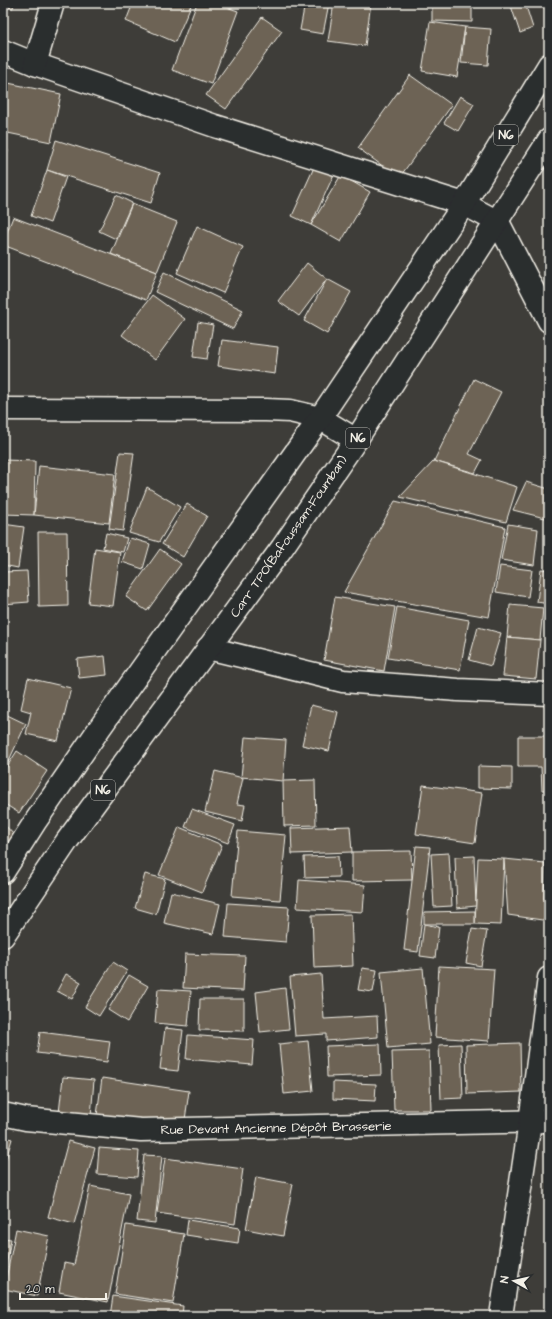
<svg xmlns="http://www.w3.org/2000/svg" width="552" height="1319" font-family="'Architects Daughter',sans-serif">
<style>
.building{fill:#6d6354;stroke:#f4f1e8}
.lines{fill:none;stroke-linecap:round;stroke-linejoin:round}
.minor-casing{stroke:#f4f1e8;stroke-width:25}
.tertiary-casing{stroke:#f4f1e8;stroke-width:25}
.trunk-casing{stroke:#f4f1e8;stroke-width:25}
.minor{stroke:#2a2d2e;stroke-width:22}
.tertiary{stroke:#2a2d2e;stroke-width:22}
.trunk{stroke:#2a2d2e;stroke-width:22}
.labels{text-anchor:middle;stroke-width:4;stroke-linejoin:round;paint-order:stroke}
.shield{fill:#2a2d2e;stroke:#b7b6b0;stroke-width:1}
.shield-label{font-size:12px;font-weight:bold;fill:#f4f1e8}
.street-label{font-size:13px;fill:#f4f1e8;stroke:#2a2d2e}
</style>
<rect width="100%" height="100%" fill="#3e3d39"/>
<filter id="ink" filterUnits="userSpaceOnUse"><feTurbulence type="fractalNoise" baseFrequency=".025" numOctaves="2"/><feDisplacementMap in="SourceGraphic" scale="8" xChannelSelector="R" yChannelSelector="G"/><feConvolveMatrix kernelMatrix="1 2 1 2 8 2 1 2 1" color-interpolation-filters="sRGB"/></filter>
<g filter="url(#ink)">
<g class="building">
<path d="M3 3H14L13 8 3 6Z"/>
<path d="M133 3H192L175 42 126 21Z"/>
<path d="M197 3H215L238 11 211 84 172 70Z"/>
<path d="M305 3H329L323 34 300 30Z"/>
<path d="M334 3H371L365 46 328 41Z"/>
<path d="M432 3H472V22L432 21Z"/>
<path d="M510 3H525L533 28 520 33Z"/>
<path d="M262 17 282 31 226 109 206 95Z"/>
<path d="M430 22 465 27 457 77 422 71Z"/>
<path d="M465 27 491 29 488 65 461 63Z"/>
<path d="M410 75 452 105 399 178 358 148Z"/>
<path d="M3 81 8 83 3 109Z"/>
<path d="M8 83 61 94 51 142 3 132V109Z"/>
<path d="M460 96 474 104 458 131 444 123Z"/>
<path d="M56 140 160 173 151 203 47 170Z"/>
<path d="M3 149 8 150 3 188Z"/>
<path d="M316 163 335 172 311 225 292 216Z"/>
<path d="M47 170 66 177 50 223 31 216Z"/>
<path d="M341 175 370 192 341 242 311 225Z"/>
<path d="M116 195 132 203 116 239 99 231Z"/>
<path d="M132 204 177 222 157 272 111 254Z"/>
<path d="M13 217 157 272 146 300 3 245V242Z"/>
<path d="M197 226 243 247 223 293 177 273Z"/>
<path d="M307 263 327 279 299 316 278 301Z"/>
<path d="M164 272 243 310 233 329 155 292Z"/>
<path d="M327 279 351 292 327 334 304 321Z"/>
<path d="M152 295 185 319 155 360 122 335Z"/>
<path d="M198 322 213 325 207 359 193 357Z"/>
<path d="M222 340 278 347 275 374 218 366Z"/>
<path d="M474 379 501 392 469 454 482 460 475 473 434 461Z"/>
<path d="M120 452 134 453 123 531 109 529Z"/>
<path d="M3 460 35 461 34 515 3 514Z"/>
<path d="M434 461 517 487 506 522 400 497Z"/>
<path d="M39 466 115 474 109 523 34 515Z"/>
<path d="M526 482 549 489V519L513 510Z"/>
<path d="M147 487 180 507 159 542 129 533Z"/>
<path d="M395 501 505 527 489 617 344 592Z"/>
<path d="M187 504 207 516 183 557 162 544Z"/>
<path d="M3 524 24 527 18 568 3 565Z"/>
<path d="M508 524 538 529 534 565 501 560Z"/>
<path d="M38 532H67L68 606 39 607Z"/>
<path d="M106 533 127 538 123 552 103 548Z"/>
<path d="M130 538 150 544 143 569 122 562Z"/>
<path d="M95 548 120 552 113 606 88 603Z"/>
<path d="M160 549 181 564 147 611 126 597Z"/>
<path d="M500 566 532 570 528 597 496 592Z"/>
<path d="M541 569 549 570V604L537 602Z"/>
<path d="M27 571 29 602 3 604V572Z"/>
<path d="M335 597 395 607 384 671 324 660Z"/>
<path d="M510 605 543 608 540 640 507 637Z"/>
<path d="M397 607 469 620 460 670 388 658Z"/>
<path d="M478 627 501 633 491 666 469 660Z"/>
<path d="M3 631 6 681H3Z"/>
<path d="M507 637 540 640 536 679 503 676Z"/>
<path d="M105 656 107 675 79 678 77 659Z"/>
<path d="M28 678 71 688 58 741 26 734 31 712 21 709Z"/>
<path d="M311 705 338 712 329 751 302 745Z"/>
<path d="M3 713 26 724 4 771H3Z"/>
<path d="M518 736H549V790H542L541 767H518Z"/>
<path d="M245 737 286 740 283 781 241 777Z"/>
<path d="M17 751 47 771 19 813 3 803V773Z"/>
<path d="M478 766 512 767V789L478 788Z"/>
<path d="M215 771 243 778 237 804 245 805 242 821 205 812Z"/>
<path d="M315 780 316 825 284 826 283 781Z"/>
<path d="M423 785 482 793 475 843 416 834Z"/>
<path d="M192 809 235 825 228 843 185 827Z"/>
<path d="M3 823 15 836 3 846Z"/>
<path d="M350 826 352 852 292 854 291 828Z"/>
<path d="M179 827 222 845 202 892 159 875Z"/>
<path d="M238 831 286 835 280 900 232 896Z"/>
<path d="M416 846 430 847 418 952 404 950Z"/>
<path d="M411 851 412 880 352 881V852Z"/>
<path d="M449 853 452 906 434 907 431 854Z"/>
<path d="M338 856 339 877 305 878 304 857Z"/>
<path d="M474 856 476 906 457 908 455 857Z"/>
<path d="M478 858 504 859 501 925 475 924Z"/>
<path d="M504 859 545 863 544 899H549V921L508 915Z"/>
<path d="M145 874 165 879 156 914 135 908Z"/>
<path d="M299 880 365 885 363 912 297 908Z"/>
<path d="M171 892 220 904 213 934 164 923Z"/>
<path d="M228 903 289 907 286 942 225 937Z"/>
<path d="M475 911V924H424V912Z"/>
<path d="M351 914 353 966 314 968 312 915Z"/>
<path d="M424 924 439 927 435 958 420 956Z"/>
<path d="M472 929 487 931 481 966 466 963Z"/>
<path d="M185 954 245 956 243 991 183 988Z"/>
<path d="M113 962 127 971 99 1016 85 1007Z"/>
<path d="M439 966 494 969 489 1041 435 1037Z"/>
<path d="M362 968 377 970 373 992 358 990Z"/>
<path d="M423 968 430 1044 388 1048 381 972Z"/>
<path d="M66 974 81 982 72 999 57 991Z"/>
<path d="M321 974 324 1019 377 1016 378 1037 326 1041V1034L295 1036 290 977Z"/>
<path d="M129 975 148 986 127 1022 108 1010Z"/>
<path d="M285 988 289 1029 260 1032 256 992Z"/>
<path d="M158 989 191 991 188 1026 155 1023Z"/>
<path d="M200 999H244V1031L199 1030Z"/>
<path d="M165 1028 183 1030 178 1071 160 1069Z"/>
<path d="M40 1032 110 1041 107 1062 37 1053Z"/>
<path d="M188 1035 254 1040 252 1065 186 1059Z"/>
<path d="M308 1041 313 1091 284 1094 279 1044Z"/>
<path d="M520 1043 521 1092 467 1094 466 1045Z"/>
<path d="M380 1044 381 1075 327 1077 326 1046Z"/>
<path d="M461 1044 463 1098 441 1099 439 1045Z"/>
<path d="M429 1051 431 1110H394L392 1052Z"/>
<path d="M63 1077 94 1080 91 1116 59 1113Z"/>
<path d="M102 1078 189 1091 185 1120 160 1117 159 1124 97 1115Z"/>
<path d="M333 1082 376 1084 375 1101 333 1099Z"/>
<path d="M3 1136 12 1139 3 1169Z"/>
<path d="M68 1141 95 1148 74 1224 48 1217Z"/>
<path d="M99 1148 139 1151 137 1177 97 1174Z"/>
<path d="M144 1155 162 1156 155 1223 137 1221Z"/>
<path d="M165 1158 243 1169 235 1224 157 1213Z"/>
<path d="M256 1177 293 1184 283 1236 246 1229Z"/>
<path d="M90 1186 129 1194 108 1302 59 1292 64 1263 74 1265Z"/>
<path d="M188 1220 240 1228 238 1243 186 1235Z"/>
<path d="M126 1225 184 1234 173 1303 115 1294Z"/>
<path d="M16 1229 49 1236 37 1296 4 1289Z"/>
<path d="M3 1238 11 1239 3 1283Z"/>
<path d="M113 1296 183 1306 182 1316H110Z"/>
</g>
<g class="lines">
<g class="minor-casing">
<g id="minor">
<path d="M3 51 35 64 215 126 464 204 498 222 549 321"/>
<path d="M35 64 53 3"/>
<path d="M208 648 343 681 458 690 549 694"/>
<path d="M3 1114 26 1119 141 1130 549 1121"/>
<path d="M501 1316 530 1122 549 978"/>
</g>
</g>
<g class="tertiary-casing">
<path id="tertiary" d="M3 409 266 410 290 411 320 418 356 440"/>
</g>
<g class="trunk-casing">
<g id="trunk">
<path d="M3 872 35 822 99 729 320 418 464 204 549 65"/>
<path d="M3 936 67 841 282 548 356 440 549 140"/>
</g>
</g>
<use href="#minor" class="minor"/>
<use href="#tertiary" class="tertiary"/>
<use href="#trunk" class="trunk"/>
</g>
</g>
<g class="labels">
<g class="shield">
<rect x="494" y="125" width="24" height="20" rx="3"/>
<rect x="346" y="428" width="24" height="20" rx="3"/>
<rect x="91" y="780" width="24" height="20" rx="3"/>
</g>
<g class="shield-label">
<text x="506" y="139">N6</text>
<text x="358" y="442">N6</text>
<text x="103" y="794">N6</text>
</g>
<g class="street-label">
<text transform="translate(288 536) rotate(-55)" y="5">Carr TPO(Bafoussam-Foumban)</text>
<text transform="translate(276 1127) rotate(-1)" y="5">Rue Devant Ancienne Dépôt Brasserie</text>
</g>
</g>
<rect width="552" height="1319" fill="none" stroke="#2a2d2e" stroke-width="16"/>
<rect x="8" y="8" width="536" height="1303" fill="none" stroke="#f4f1e8" stroke-width="1.5" filter="url(#ink)"/>
<g transform="translate(514 1281) rotate(278)" stroke="#2a2d2e" stroke-width="3" paint-order="stroke">
<path d="M0-3L7 15L0 10L-7 15Z" fill="#f4f1e8"/>
<text y="-6" font-size="11" font-weight="bold" text-anchor="middle" fill="#f4f1e8">N</text>
</g>
<path d="M20 1293v6h86v-6" fill="none" stroke="#f4f1e8" stroke-width="2"/>
<text x="26" y="1293" font-size="12" fill="#f4f1e8" stroke="#2a2d2e" stroke-width="3" paint-order="stroke">20 m</text>
</svg>
